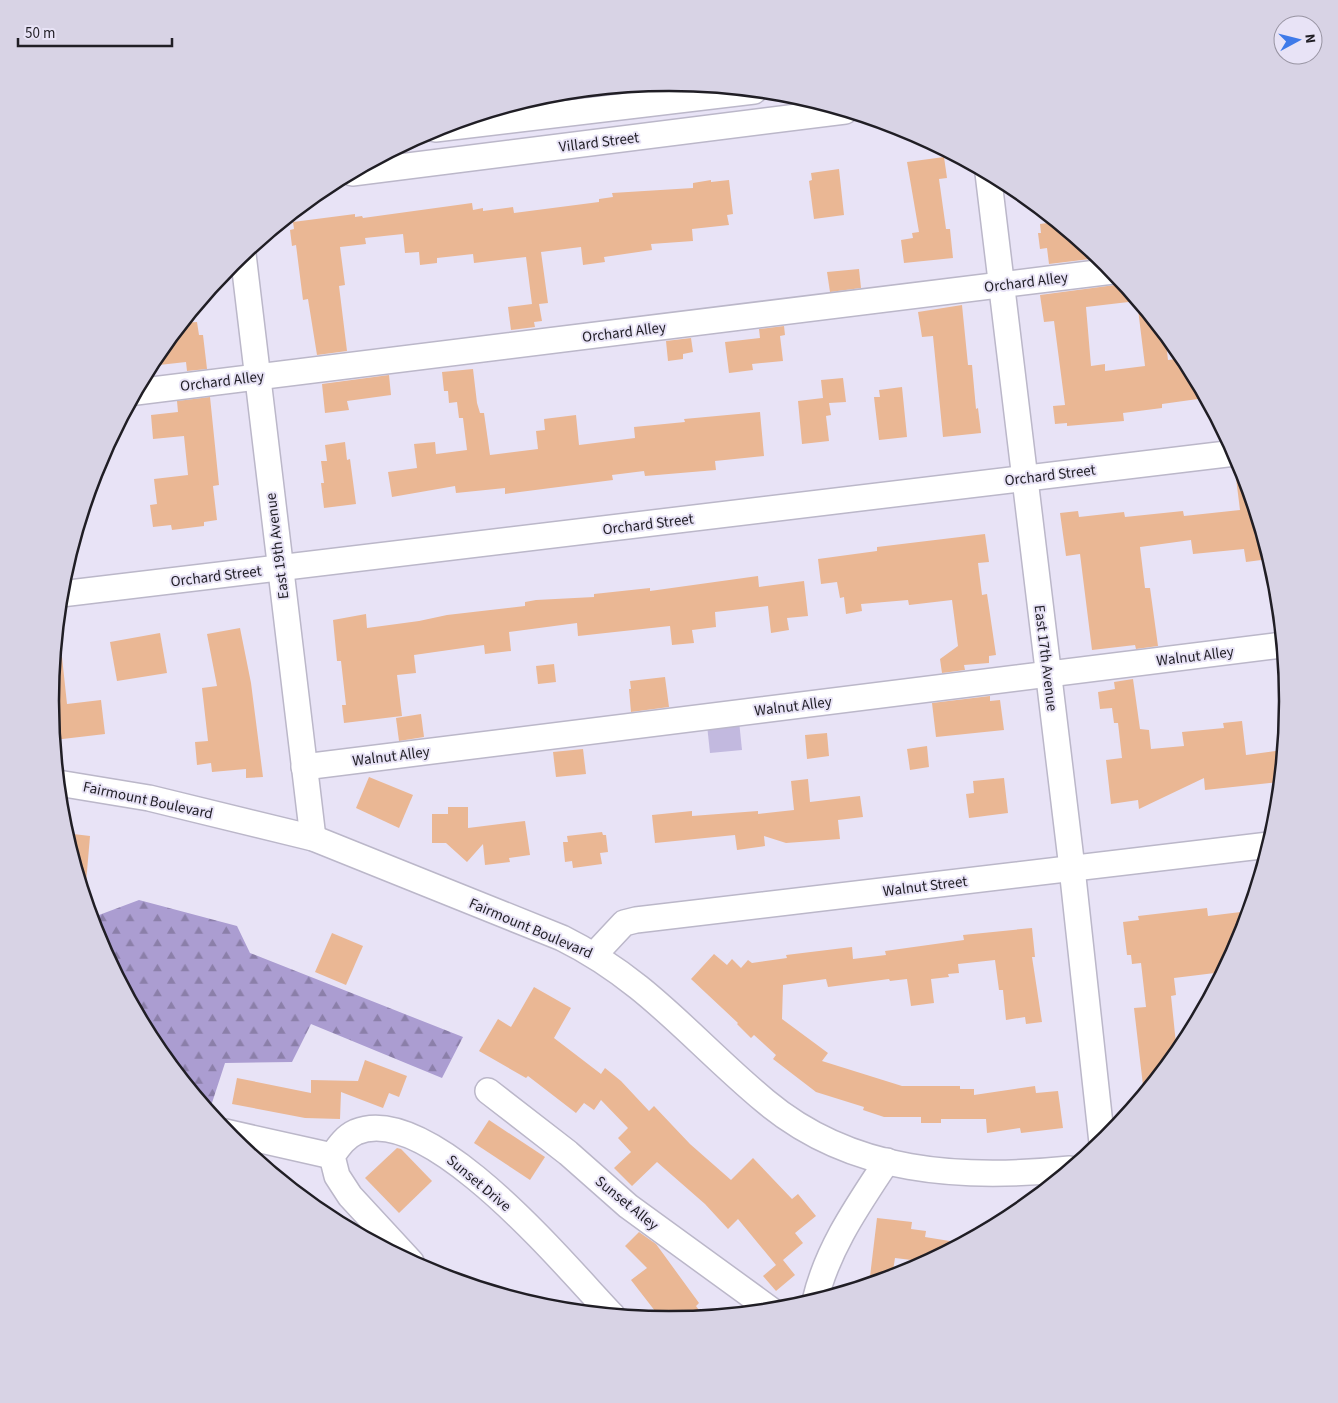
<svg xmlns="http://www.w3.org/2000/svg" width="1338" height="1403" font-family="'Source Sans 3',sans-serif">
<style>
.forest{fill:url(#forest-firs)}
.park{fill:#c2b9df}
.building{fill:#eab794;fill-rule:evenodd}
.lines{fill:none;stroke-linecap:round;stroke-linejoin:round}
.minor-casing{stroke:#bbb7c9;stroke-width:28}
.minor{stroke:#fff;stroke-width:25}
.labels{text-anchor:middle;stroke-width:4;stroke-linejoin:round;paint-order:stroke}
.street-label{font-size:15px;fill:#201e25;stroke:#e8e3f6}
.rim{fill:none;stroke:#201e25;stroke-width:2.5}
</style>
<defs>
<pattern id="forest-firs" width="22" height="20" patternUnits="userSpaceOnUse" patternTransform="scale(1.25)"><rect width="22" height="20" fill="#ab9dd1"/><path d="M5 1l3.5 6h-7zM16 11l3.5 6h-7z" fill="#8b7fa9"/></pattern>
</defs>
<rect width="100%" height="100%" fill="#e8e3f6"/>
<path class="forest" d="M139 900 237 926 250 953 463 1037 442 1078 311 1024 292 1062 225 1063 209 1112 154 1045 97 938 91 918Z"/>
<path class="park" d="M739 721 742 750 710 753 707 725Z"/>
<g class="building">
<path d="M944 157 947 178 939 179 946 229H950L953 258 904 263 901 240 913 238 912 233 919 232 907 162Z"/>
<path d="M839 169 844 215 814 219 809 181 812 180 811 173Z"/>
<path d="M711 180V182L729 180 733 214 727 215 729 225 692 229 693 241 651 244 652 250 604 257 605 262 583 265 581 247 541 252 548 303 539 304 542 321 534 322 535 327 511 330 508 307 532 304 526 257 474 263 473 254 437 258V263L420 265 419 252 405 253 403 234 365 238 366 244 340 247 345 285 339 286 347 351 317 355 308 299 303 300 296 245 292 246 290 230 294 229 293 222 355 214V217L362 216 363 218 472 203 473 210 483 208V211L513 207 514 213 599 202V199L613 197 612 193 693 188V183Z"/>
<path d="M1055 222 1089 249 1090 259 1049 264 1047 248 1040 249 1038 233H1041L1040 224Z"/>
<path d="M859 269 861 288 830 292 827 272Z"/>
<path d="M1122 282 1165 335 1168 360 1184 358 1205 398 1162 404V408L1123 413 1124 421 1067 426V423L1055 424 1053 406 1065 405 1054 321 1044 322 1040 295 1115 285ZM1137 301 1145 366 1105 371V364L1091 366 1086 307Z"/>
<path d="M962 305 968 365H972L976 409 978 408 981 433 943 437 933 336 922 337 918 312Z"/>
<path d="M197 322 199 335H203L207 369 187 371 186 362 150 366 182 323Z"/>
<path d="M784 326 785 335 780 336 783 361 752 364 753 370 729 373 725 342 760 338 759 329Z"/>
<path d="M691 338 693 352 683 354V359L668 361 666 341Z"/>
<path d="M473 369 477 403 480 413H484L490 455 538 449 536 431 545 430 544 419 576 415 579 445 635 438 634 427 685 422 684 419 760 412 764 456 715 461 716 470 645 476 644 471 612 475 613 480 505 494V488L456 493 455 486 392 497 388 472 417 468 414 444 435 442 436 454 467 450 463 418H459L457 402 449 403 448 391H444L442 372Z"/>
<path d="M389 375 391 395 347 401 349 410 325 413 322 384Z"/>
<path d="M843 378 846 402 829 403 831 415 826 416 829 441 802 444 798 401 823 398 821 380Z"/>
<path d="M902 387 907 437 879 440 874 397H880L879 390Z"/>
<path d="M210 397 219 485 213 486 217 520 204 522V526L172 530 171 525 153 527 150 505 157 504 154 479 188 475 184 436 153 439 151 415 178 412 177 401Z"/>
<path d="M345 442 347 460 350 459 356 504 324 508 321 483H324L321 461H327L325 445Z"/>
<path d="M1245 477 1269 559 1246 562 1244 549 1193 554 1191 540 1140 547 1145 588H1150L1158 646 1136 649 1135 645 1092 650 1080 554 1066 556 1060 513 1078 511 1079 517 1124 512 1125 517 1183 511 1184 516 1240 510 1236 478Z"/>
<path d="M985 534 989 562 978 563 982 595 987 594 996 655 989 656V663L964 665 965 670 942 673 940 659 958 646 952 600 909 605 908 600 861 604 862 611 846 614 844 597 840 598 837 582 821 584 818 559 877 551V547Z"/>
<path d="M758 576 759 587 804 581 808 616 787 618 789 630 771 633 768 606 715 612 716 627 692 630 694 643 672 645 670 626 578 636 577 623 509 632 511 651 485 654 484 645 414 655 416 673 397 675 402 716 344 723 342 705H346L341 661H337L333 620 366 614 367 628 419 621 447 615 525 606V602L536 600 594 597V594L650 588V591Z"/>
<path d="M240 628 251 683 263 777 246 778V769L212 772 211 763 197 765 195 742 208 741 202 688 217 686 207 634Z"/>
<path d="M160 633 167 673 117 681 110 642Z"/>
<path d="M54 657H62L67 704 101 700 105 734 54 740 50 701Z"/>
<path d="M554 664 556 682 538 684 536 666Z"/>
<path d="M665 677 669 707 631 712 629 689H631L630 681Z"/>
<path d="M1133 679 1140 729 1149 730 1151 749 1184 746 1182 732 1224 728 1223 723 1242 721 1246 755 1283 750 1280 782 1205 790 1204 778 1139 809 1138 800 1111 804 1106 760 1122 758 1118 723H1114L1112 708 1100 709 1098 692 1115 689 1114 682Z"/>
<path d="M990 696V701L1000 700 1004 730 936 737 932 703Z"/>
<path d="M421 714 424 737 399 741 396 718Z"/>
<path d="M827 733 829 756 807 759 805 735Z"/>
<path d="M927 746 929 767 910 770 907 749Z"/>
<path d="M583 749 586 774 556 777 553 752Z"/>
<path d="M369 777 413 795 399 828 356 808Z"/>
<path d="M1004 778 1008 813 969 818 966 794 974 793 973 781Z"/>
<path d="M808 779 810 802 860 796 863 817 838 820 840 839 786 843 764 836 765 846 737 850 735 835 655 843 652 815 692 811V816L758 811V814L794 810 791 781Z"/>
<path d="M448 807H468V828L525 821 530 855 509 858 510 862 485 865 483 844 467 862 446 843H432V814H448Z"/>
<path d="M602 832 603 835H606L608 852 600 853 602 864 573 868 572 861 565 862 563 842H568L567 836Z"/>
<path d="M65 833 90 836 85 895H84Z"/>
<path d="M1207 908 1208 916 1249 911 1241 939 1223 972 1174 978 1176 995 1171 996 1177 1053 1144 1094 1134 1008 1146 1007 1141 963 1132 964 1131 955H1127L1123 922 1139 920 1138 916Z"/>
<path d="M1032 928 1035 957H1032L1042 1022 1026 1024 1025 1017 1006 1020 1003 990H999L995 960 958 964 959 973 948 974 949 977 931 979 934 1003 911 1006 907 979 890 981 889 979 828 987 826 979 783 985 782 1019 828 1053 822 1061 902 1086H960V1089H974V1095L1035 1086 1036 1093 1058 1091 1063 1128 1021 1133 1020 1128 987 1133 986 1119H941V1123H921V1117H884L863 1110 864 1107 816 1092 773 1059 776 1055 754 1035 751 1038 737 1024 738 1023 691 979 714 954 727 965 732 959 741 968 748 960 752 963 787 958 786 955 852 947 853 959 886 955 885 951 964 940 963 935Z"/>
<path d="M332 933 363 946 346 985 315 972Z"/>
<path d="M534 987 571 1008 554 1038 601 1074 605 1068 621 1081 649 1111 654 1106 690 1144 731 1180 753 1158 792 1199 798 1194 816 1216 795 1233 803 1243 783 1260 795 1275 776 1291 763 1276 776 1265 738 1219 728 1229 705 1204 657 1162 632 1186 614 1168 631 1152 618 1138 628 1128 601 1100 594 1110 584 1103 576 1113 528 1076 526 1078 479 1051 498 1019 511 1027Z"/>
<path d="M365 1060 407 1076 399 1097 389 1093 383 1108 341 1092 340 1119 305 1118 232 1104 237 1078 311 1093V1080L358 1081Z"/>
<path d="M489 1120 545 1157 530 1180 474 1143Z"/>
<path d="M397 1148 401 1149 432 1181 399 1213 365 1178Z"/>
<path d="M877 1218 912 1222 911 1229 926 1231 925 1237 962 1243 928 1262 895 1258 892 1277 869 1285Z"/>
<path d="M639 1232 656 1244 699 1303 696 1306 704 1317 662 1320 631 1280 647 1268 625 1246Z"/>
</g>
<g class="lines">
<g class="minor-casing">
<g id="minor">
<path d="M435 129 754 91"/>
<path d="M352 173 845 111"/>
<path d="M988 173 1072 868 1102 1143"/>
<path d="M243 254 313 838"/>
<path d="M136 392 1113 271"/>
<path d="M61 594 1235 453"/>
<path d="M304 767 1282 645"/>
<path d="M58 783 149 798 313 838 562 938C647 980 694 1042 765 1101 852 1174 962 1180 1070 1169"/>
<path d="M595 954 624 923 636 920 1269 845"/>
<path d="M488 1091 568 1153 628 1206 771 1310"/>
<path d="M225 1132 332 1156"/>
<path d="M411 1262 350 1196 337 1176 332 1156C339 1146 345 1137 356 1132 430 1101 566 1267 612 1315"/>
<path d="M815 1301C827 1249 858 1205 887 1161"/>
</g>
</g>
<use href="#minor" class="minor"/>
</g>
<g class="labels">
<g class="street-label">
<text transform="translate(599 142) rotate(-7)" y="5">Villard Street</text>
<text transform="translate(1026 282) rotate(-7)" y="5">Orchard Alley</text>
<text transform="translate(624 332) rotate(-7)" y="5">Orchard Alley</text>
<text transform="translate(222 381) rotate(-7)" y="5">Orchard Alley</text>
<text transform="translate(1050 475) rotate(-7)" y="5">Orchard Street</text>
<text transform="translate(648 524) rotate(-7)" y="5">Orchard Street</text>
<text transform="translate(277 546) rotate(-97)" y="5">East 19th Avenue</text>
<text transform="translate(216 576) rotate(-7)" y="5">Orchard Street</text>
<text transform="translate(1195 656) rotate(-7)" y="5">Walnut Alley</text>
<text transform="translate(1046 658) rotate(83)" y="5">East 17th Avenue</text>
<text transform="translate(793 706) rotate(-7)" y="5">Walnut Alley</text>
<text transform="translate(391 756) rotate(-7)" y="5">Walnut Alley</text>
<text transform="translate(148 800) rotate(12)" y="5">Fairmount Boulevard</text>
<text transform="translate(925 886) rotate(-7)" y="5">Walnut Street</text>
<text transform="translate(531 928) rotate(23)" y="5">Fairmount Boulevard</text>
<text transform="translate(479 1183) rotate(40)" y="5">Sunset Drive</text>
<text transform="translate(627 1203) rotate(39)" y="5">Sunset Alley</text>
</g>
</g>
<path d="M0 0H1338V1403H0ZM59 701a610 610 0 1 1 1220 0a610 610 0 1 1-1220 0Z" fill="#d8d3e5" fill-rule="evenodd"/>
<path class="rim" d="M59 701a610 610 0 1 1 1220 0a610 610 0 1 1-1220 0Z"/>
<g transform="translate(1298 40) rotate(83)"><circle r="24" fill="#e8e3f6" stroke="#9894a2"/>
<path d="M0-4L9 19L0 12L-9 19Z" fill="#3e7ae9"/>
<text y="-8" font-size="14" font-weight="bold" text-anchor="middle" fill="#201e25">N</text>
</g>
<path d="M18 38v8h154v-8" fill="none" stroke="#201e25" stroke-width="2.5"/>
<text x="25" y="38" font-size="15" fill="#201e25" stroke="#e8e3f6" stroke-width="4" paint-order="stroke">50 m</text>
</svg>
